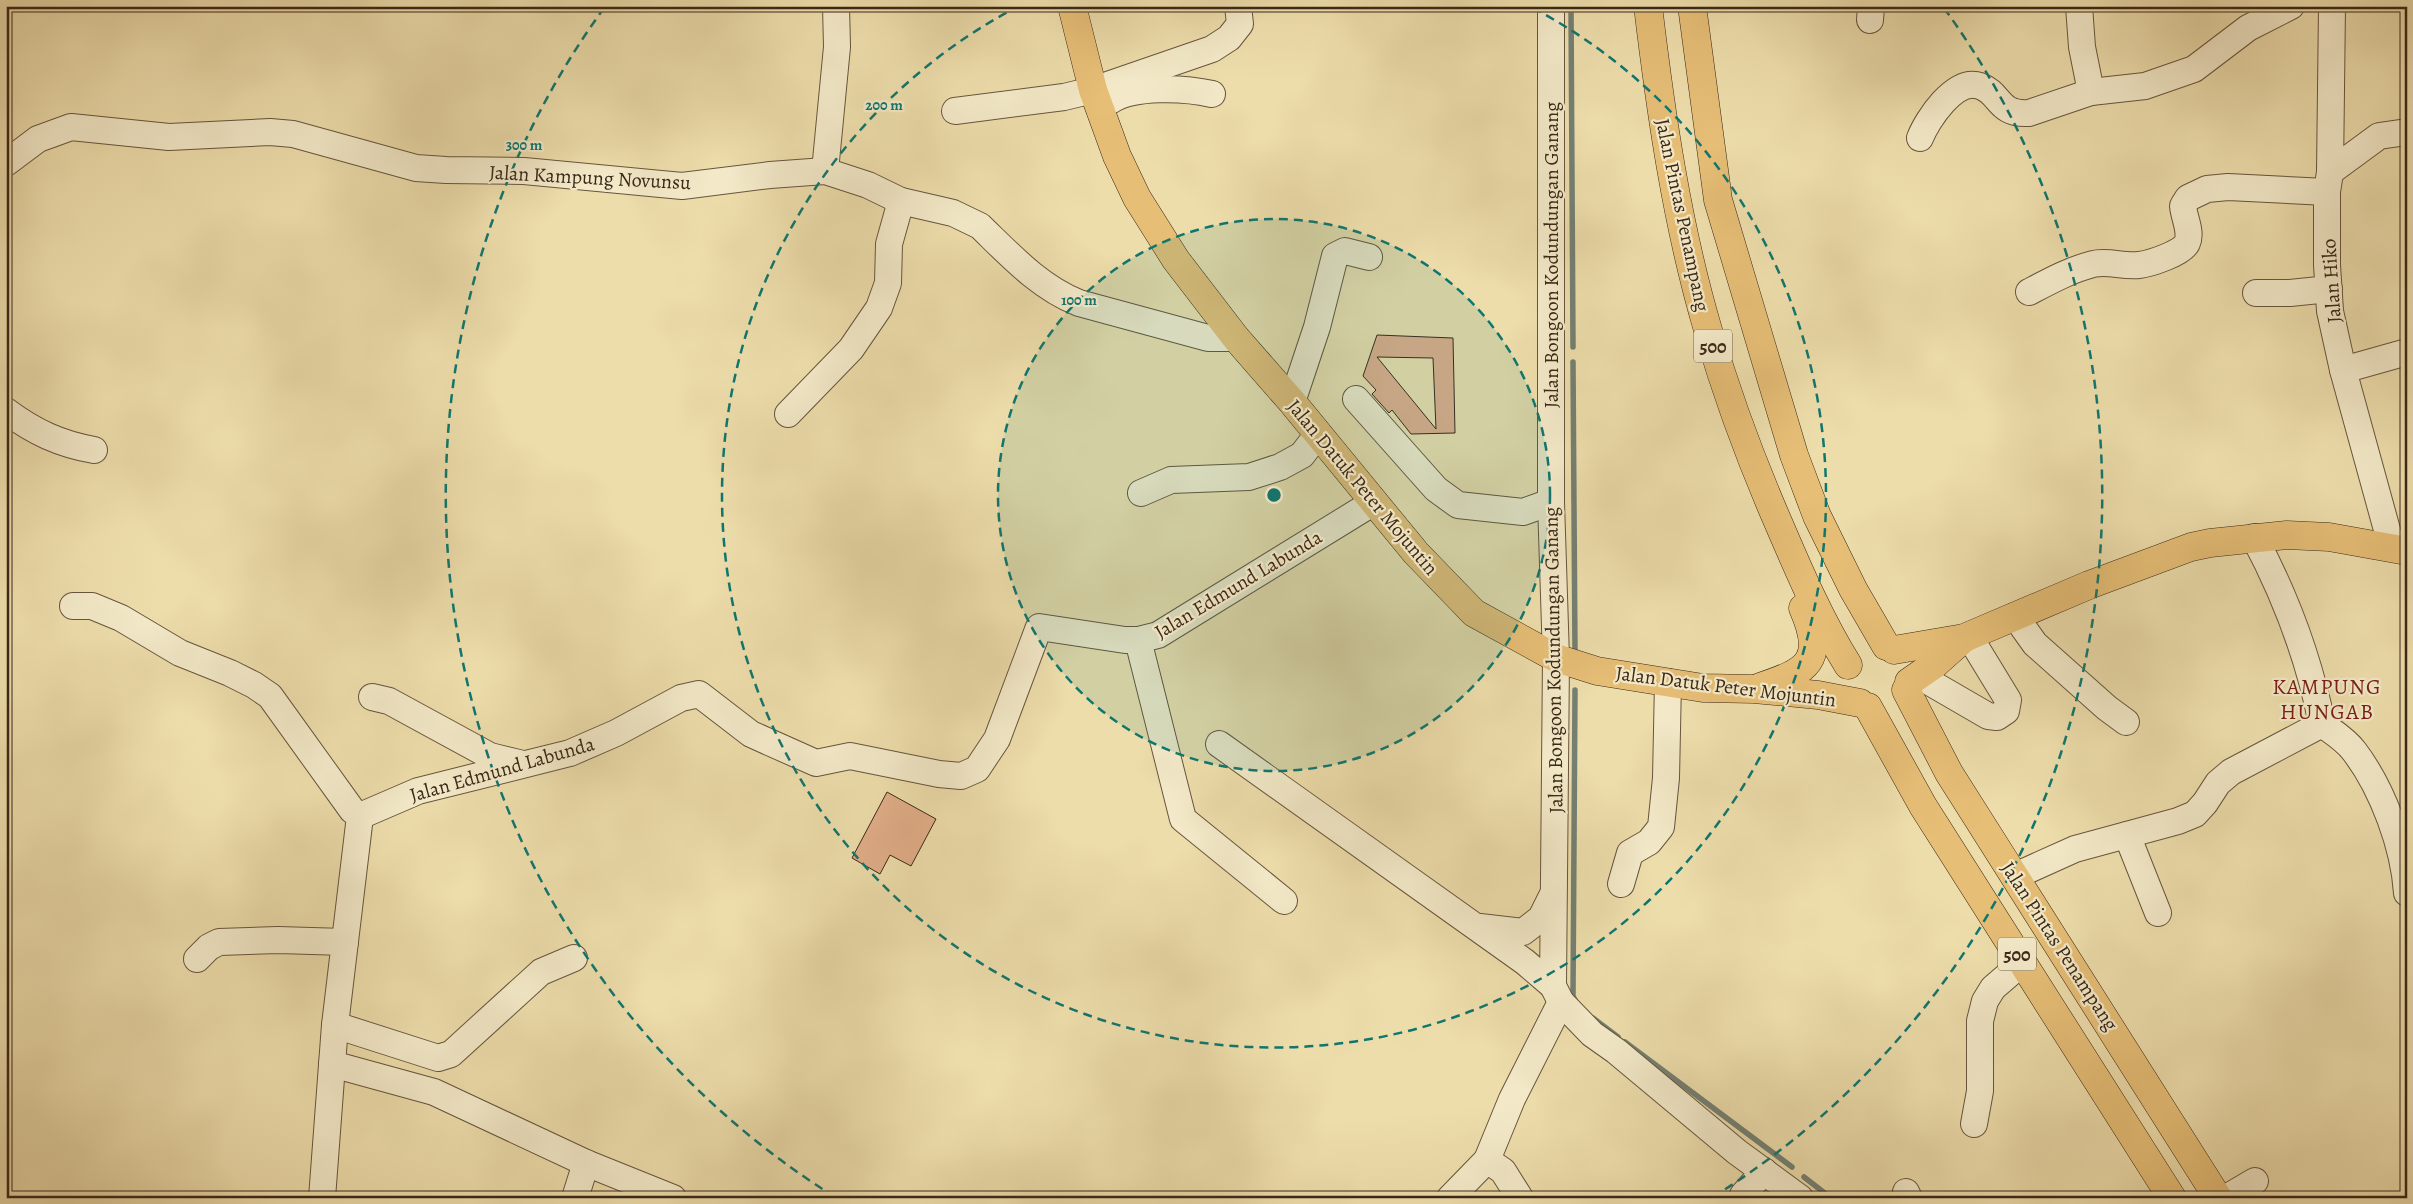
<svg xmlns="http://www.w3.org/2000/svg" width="2413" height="1204" font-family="Alegreya,serif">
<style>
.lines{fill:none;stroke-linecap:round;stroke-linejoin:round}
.stream{stroke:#748073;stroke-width:5.5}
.building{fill:#e1ae89;stroke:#3a2818;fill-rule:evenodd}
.minor-casing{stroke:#67553d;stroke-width:28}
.major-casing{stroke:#3a2818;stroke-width:29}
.minor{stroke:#f3e9c8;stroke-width:26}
.major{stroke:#e6be76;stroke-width:28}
.ring{fill:none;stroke:#0f766e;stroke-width:2.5;stroke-dasharray:9 6}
.labels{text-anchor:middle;stroke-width:4.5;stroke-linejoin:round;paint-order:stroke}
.shield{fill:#f3e9c8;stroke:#72624d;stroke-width:1}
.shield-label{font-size:19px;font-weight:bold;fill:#3a2818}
.street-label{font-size:20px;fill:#3a2818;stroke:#f3e9c8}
.quarter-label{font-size:22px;letter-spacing:1px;fill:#7a1f14;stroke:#f3e9c8}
.centre{fill:#0f766e;stroke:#f3e9c8;stroke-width:2.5}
.ring-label{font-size:15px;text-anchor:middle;font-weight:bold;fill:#0f766e;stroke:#f3e9c8;stroke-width:4.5;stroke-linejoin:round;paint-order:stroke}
</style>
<rect width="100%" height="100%" fill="#edddab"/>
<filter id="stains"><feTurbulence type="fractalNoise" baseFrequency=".004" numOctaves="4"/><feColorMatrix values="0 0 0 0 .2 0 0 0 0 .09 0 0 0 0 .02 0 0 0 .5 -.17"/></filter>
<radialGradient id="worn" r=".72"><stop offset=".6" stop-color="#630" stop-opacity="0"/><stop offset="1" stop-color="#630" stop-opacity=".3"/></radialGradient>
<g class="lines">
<g class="stream">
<path d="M1571 6 1573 347"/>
<path d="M1573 362 1575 652"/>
<path d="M1575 690 1573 996 1576 1002"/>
<path d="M1593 1018 1618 1037"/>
<path d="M1625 1042 1792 1167"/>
<path d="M1804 1177 1831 1198"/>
</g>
</g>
<g class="building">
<path d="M1377 335 1453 338 1455 433 1411 434 1392 410 1389 413 1372 394 1376 390 1363 376ZM1377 357 1433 358 1436 429Z"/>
<path d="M887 792 936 819 911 866 890 855 880 874 852 858Z"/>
</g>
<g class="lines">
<g class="minor-casing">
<g id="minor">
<path d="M1551 6V502L1556 658 1553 986 1561 1002 1592 1034 1616 1051 1737 1152 1800 1198"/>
<path d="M2079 6 2082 47 2091 92"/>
<path d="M2332 6 2330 172 2327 192V265L2330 311 2343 370 2392 548"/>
<path d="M1870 20 1871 6"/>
<path d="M1110 101C1133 85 1186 88 1212 94"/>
<path d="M955 111 1064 97 1093 90 1212 49 1229 38 1240 24 1238 6"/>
<path d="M1920 138C1927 120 1955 77 1980 86 2001 93 1997 115 2029 113L2091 92 2145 86 2194 69 2248 28 2291 6"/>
<path d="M6 163 38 139 71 127 169 137 270 132 293 134 416 168 446 170 524 171 682 186 770 175 825 171 868 185 901 201 953 213 980 226C1010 255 1039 287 1079 303L1208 338H1236"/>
<path d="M825 171 837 47 836 6"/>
<path d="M2330 172 2379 136 2407 132"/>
<path d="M2029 292C2050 281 2070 270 2093 264 2108 260 2123 267 2139 265 2149 264 2183 253 2187 243 2192 232 2184 218 2183 206L2188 198 2207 189 2228 187 2327 192"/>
<path d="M2256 293H2290L2329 289"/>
<path d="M2343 370 2407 352"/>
<path d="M1356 399 1436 489 1458 505 1523 512 1551 502"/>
<path d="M1292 402 1317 327 1335 256 1345 251 1369 257"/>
<path d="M6 411C34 432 60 444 94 450"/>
<path d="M788 414 851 349 879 308 888 283 889 244 901 201"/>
<path d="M1141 493 1171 480 1249 477 1280 467 1302 455 1318 434"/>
<path d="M2254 537C2286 597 2309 658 2322 724"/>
<path d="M73 606H92L121 618 180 653 230 673 254 685 270 696 352 810 360 816"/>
<path d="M2015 616 2035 644 2107 708 2126 722"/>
<path d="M1138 640 1183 819 1284 901"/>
<path d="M1919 676 1988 716 1997 717 2006 711 2008 700 1969 636"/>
<path d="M372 697 389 701 490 756 523 764"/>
<path d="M1219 744 1525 962 1553 986"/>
<path d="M360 816 418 791 570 753 616 733 681 698 699 694 751 734 816 763 850 756 939 774 961 776 977 769 997 739 1039 627 1125 640H1138L1158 635 1374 502"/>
<path d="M2127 835 2158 913"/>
<path d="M2015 876 2075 849 2178 821 2195 814 2205 803 2218 783 2231 772 2322 724C2333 732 2346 740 2354 751 2383 789 2404 847 2407 893"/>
<path d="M1621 884 1630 853 1649 842 1661 827 1666 778 1668 682"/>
<path d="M1480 927 1523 932 1541 918 1553 894"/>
<path d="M197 959 209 947 219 942 278 940 345 942"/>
<path d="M335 1025 438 1058 451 1054 541 972 574 958"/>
<path d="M332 1064 434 1092 586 1163 673 1198"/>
<path d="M1974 1124 1980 1091V1021L1985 1001 1993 988 2022 963"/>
<path d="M1906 1192 1909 1198"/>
<path d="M322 1198 335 1025 360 816"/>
<path d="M575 1198 586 1163"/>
<path d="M1450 1198 1487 1160"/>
<path d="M1520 1198 1503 1171 1487 1160 1512 1099 1561 1002"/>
<path d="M1743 1198V1195L1764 1171"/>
<path d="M2226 1198 2255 1181"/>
</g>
</g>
<g class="major-casing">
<g id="major">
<path d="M1072 6 1093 90 1117 156 1137 198 1176 260 1236 338 1292 402 1416 553 1474 613 1556 658 1597 671 1703 688 1754 689 1818 695 1860 703"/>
<path d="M1648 6C1661 115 1677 225 1708 330 1727 395 1751 460 1778 522 1799 571 1820 620 1848 665"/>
<path d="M1692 6 1718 200 1794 455 1817 516 1853 589 1886 646"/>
<path d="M1894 650 1964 638 2089 585 2191 547 2210 543 2287 535 2329 537 2407 551"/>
<path d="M1909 682 1935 664 1963 639"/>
<path d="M1760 687C1808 671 1826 661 1803 608"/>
<path d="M1906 690 1949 773 2218 1198"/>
<path d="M1868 707 1923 806 2172 1198"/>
</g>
</g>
<use href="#minor" class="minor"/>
<use href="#major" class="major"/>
</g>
<circle cx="1274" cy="495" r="276" fill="#0f766e" fill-opacity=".12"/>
<g class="ring">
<circle cx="1274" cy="495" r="276"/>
<path d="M1533 8A552 552 0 1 1 1015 8"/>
<path d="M835 1197A828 828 0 0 1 604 8M1944 8A828 828 0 0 1 1713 1197"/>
</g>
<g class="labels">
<g class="shield">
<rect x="1694" y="329.5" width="38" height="33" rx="4"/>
<rect x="1998" y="937.5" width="38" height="33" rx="4"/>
</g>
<g class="shield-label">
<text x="1713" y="353">500</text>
<text x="2017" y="961">500</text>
</g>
<g class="street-label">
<text transform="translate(590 177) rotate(3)" y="7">Jalan Kampung Novunsu</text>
<text transform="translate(1683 215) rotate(78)" y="7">Jalan Pintas Penampang</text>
<text transform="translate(1551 255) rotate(-90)" y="7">Jalan Bongoon Kodundungan Ganang</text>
<text transform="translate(2331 281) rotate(-94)" y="7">Jalan Hiko</text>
<text transform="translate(1363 487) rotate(50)" y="7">Jalan Datuk Peter Mojuntin</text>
<text transform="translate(1238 584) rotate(-31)" y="7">Jalan Edmund Labunda</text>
<text transform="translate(1553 660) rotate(-91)" y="7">Jalan Bongoon Kodundungan Ganang</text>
<text transform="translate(1726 686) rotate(7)" y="7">Jalan Datuk Peter Mojuntin</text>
<text transform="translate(502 769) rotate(-16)" y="7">Jalan Edmund Labunda</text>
<text transform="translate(2060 946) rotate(57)" y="7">Jalan Pintas Penampang</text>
</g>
<g class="quarter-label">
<text x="2327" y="694">KAMPUNG<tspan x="2327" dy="25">HUNGAB</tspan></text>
</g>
</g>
<circle cx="1274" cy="495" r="8" class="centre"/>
<g class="ring-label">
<text x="884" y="110">200 m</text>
<text x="524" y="150">300 m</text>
<text x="1079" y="305">100 m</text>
</g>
<rect width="2413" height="1204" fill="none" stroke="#edddab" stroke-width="25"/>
<rect x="8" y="8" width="2398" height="1189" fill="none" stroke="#3a2818" stroke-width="2.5"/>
<rect x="12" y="12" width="2388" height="1179" fill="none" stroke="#3a2818"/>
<rect width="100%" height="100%" filter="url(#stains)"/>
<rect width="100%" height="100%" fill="url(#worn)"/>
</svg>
